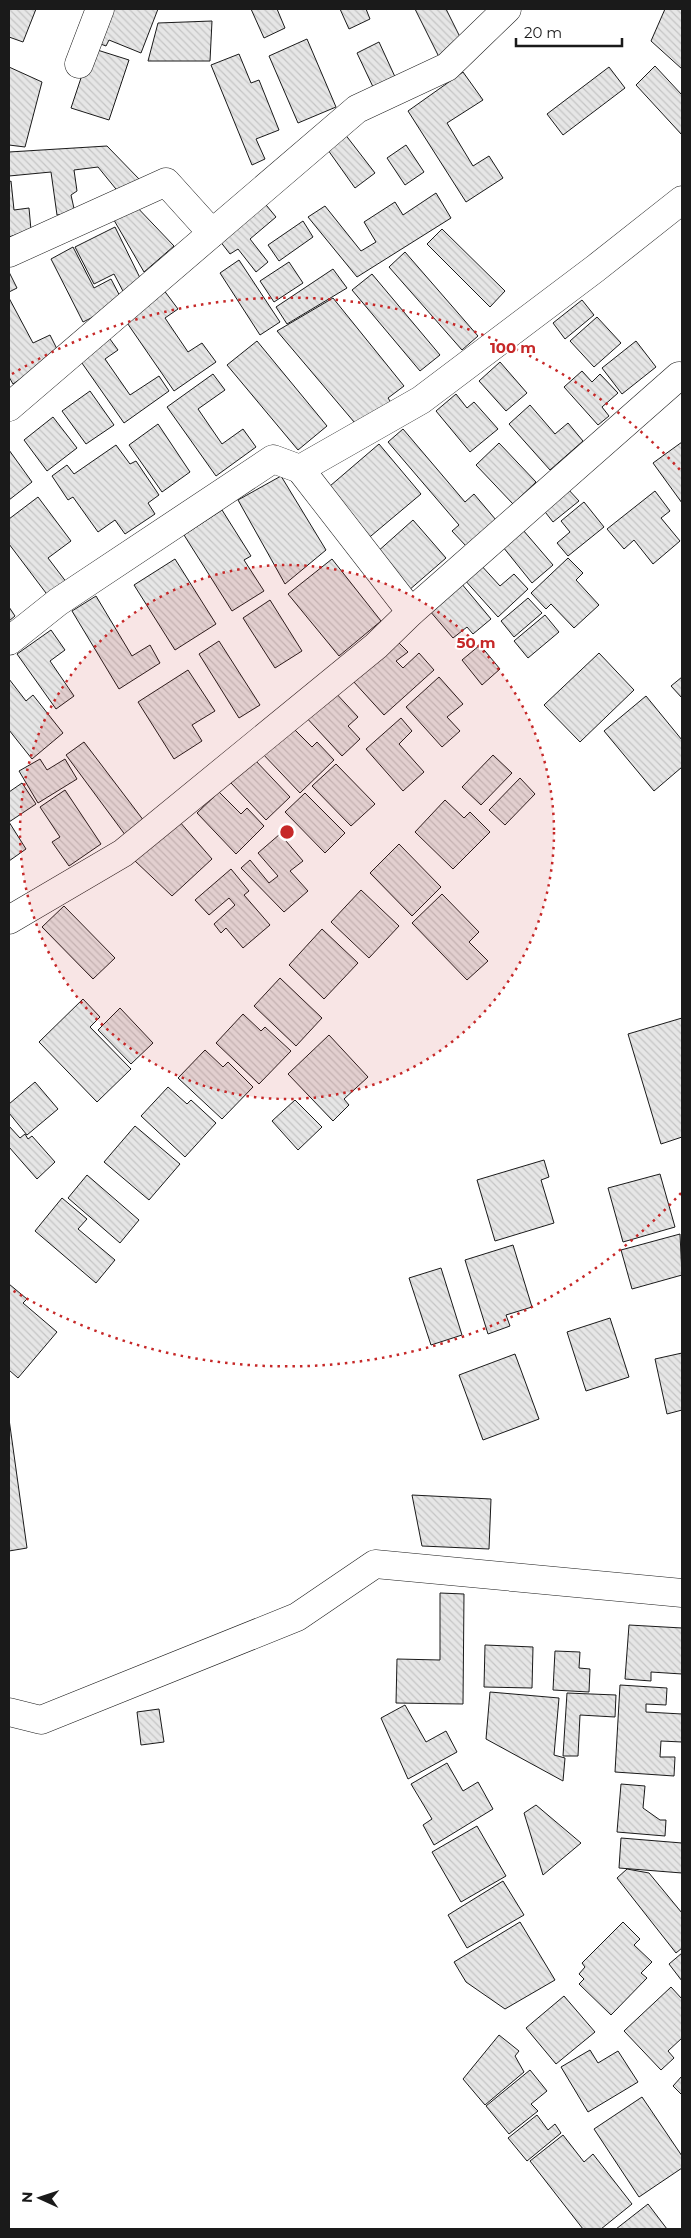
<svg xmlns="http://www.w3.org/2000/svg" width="691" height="2238" font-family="Montserrat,sans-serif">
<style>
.building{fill:url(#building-back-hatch);stroke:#1a1a1a}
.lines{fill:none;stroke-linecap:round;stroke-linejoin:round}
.minor-casing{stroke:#1a1a1a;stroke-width:29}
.minor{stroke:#fff;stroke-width:28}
.ring{fill:none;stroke:#c62828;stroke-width:2.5;stroke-dasharray:2.5 5}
.centre{fill:#c62828;stroke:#fff;stroke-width:2.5}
.ring-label{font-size:15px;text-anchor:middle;font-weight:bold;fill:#c62828;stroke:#fff;stroke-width:4;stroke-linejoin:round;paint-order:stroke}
</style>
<defs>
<pattern id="building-back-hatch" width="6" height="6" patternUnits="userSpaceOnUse" patternTransform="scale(1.25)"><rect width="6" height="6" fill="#e6e6e6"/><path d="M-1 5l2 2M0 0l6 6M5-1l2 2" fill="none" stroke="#c5c5c5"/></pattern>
</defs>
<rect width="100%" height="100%" fill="#fff"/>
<g class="building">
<path d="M9 9H36L23 42 9 37Z"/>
<path d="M102 9H158L141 53 109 40 106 46 90 40Z"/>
<path d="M251 9H277L285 28 264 38Z"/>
<path d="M340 9H366L370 19 349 29Z"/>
<path d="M415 9H446L464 45 439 57Z"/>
<path d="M665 9H682V69L651 41Z"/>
<path d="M212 21 210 61H148L158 23Z"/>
<path d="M307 39 336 107 298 123 269 56Z"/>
<path d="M379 42 396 79 374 89 357 53Z"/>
<path d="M91 48 129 60 109 120 71 108Z"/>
<path d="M239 54 251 83 259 80 279 130 256 139 265 159 252 165 211 65Z"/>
<path d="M655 66 682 95V135L636 85Z"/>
<path d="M9 67 42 82 25 147 9 145Z"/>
<path d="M609 67 625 88 563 135 547 114Z"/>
<path d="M463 72 483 100 447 123 473 166 489 156 503 178 466 202 408 111Z"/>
<path d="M341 129 375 173 355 188 323 143Z"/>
<path d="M406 145 424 172 405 185 387 158Z"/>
<path d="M107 146 140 180 120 194 98 167 74 170 77 191 71 195 75 213 57 215 51 172 9 176V152Z"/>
<path d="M11 181 14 210 29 208 31 230 9 237V182Z"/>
<path d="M436 193 451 218 357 277 308 217 325 206 361 251 376 242 364 222 395 202 403 215Z"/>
<path d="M262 200 276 217 250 239 268 262 256 272 238 249 230 254 216 236Z"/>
<path d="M133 203 174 246 144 272 111 215Z"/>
<path d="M303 221 313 237 279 261 268 245Z"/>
<path d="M115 227 144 286 125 295 114 274 94 284 75 247Z"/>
<path d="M442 229 505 291 490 307 427 244Z"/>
<path d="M73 247 94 288 111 279 123 302 83 322 51 259Z"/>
<path d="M405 252 478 336 462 350 389 267Z"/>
<path d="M239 260 280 322 260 335 220 273Z"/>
<path d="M289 262 303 283 274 302 260 281Z"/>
<path d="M333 269 347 288 287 324 276 307Z"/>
<path d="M9 272 17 288 9 292Z"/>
<path d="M372 274 440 355 420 371 352 290Z"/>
<path d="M163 289 178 309 165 318 188 352 202 343 216 362 174 391 123 317Z"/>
<path d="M9 298 33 343 50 335 59 353 13 384 9 377Z"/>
<path d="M333 298 404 386 388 398 392 404 360 429 277 331Z"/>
<path d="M582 300 594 315 565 339 553 323Z"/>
<path d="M597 317 621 343 594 367 570 341Z"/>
<path d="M107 335 118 350 105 359 130 395 159 376 169 391 124 423 77 356Z"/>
<path d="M257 341 327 426 298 450 227 365Z"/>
<path d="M636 341 656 367 622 394 602 368Z"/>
<path d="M500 362 527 393 506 411 479 381Z"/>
<path d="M582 371 592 382 600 374 618 393 602 407 609 416 598 425 564 387Z"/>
<path d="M213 374 225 390 198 409 222 444 243 429 256 447 216 476 167 407Z"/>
<path d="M90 391 114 425 86 444 62 411Z"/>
<path d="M456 394 467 408 474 402 498 429 470 452 436 411Z"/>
<path d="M530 405 555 434 568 423 583 441 550 470 509 424Z"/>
<path d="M53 417 77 448 47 471 24 440Z"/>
<path d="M158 424 190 472 162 492 129 445Z"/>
<path d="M403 429 465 502 474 494 496 520 466 546 452 531 459 525 388 442Z"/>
<path d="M682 442V503L653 463Z"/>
<path d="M499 443 536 482 513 504 476 465Z"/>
<path d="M379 444 421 494 365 541 323 492Z"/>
<path d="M116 445 130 464 136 461 159 495 148 503 155 514 125 534 115 520 98 532 73 497 68 500 52 476 67 465 74 474Z"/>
<path d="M9 450 32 482 9 500Z"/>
<path d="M281 476 326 550 285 584 238 500Z"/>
<path d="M567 488 579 501 553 522 542 508Z"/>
<path d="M655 491 670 511 661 518 680 541 653 564 634 540 624 549 607 529Z"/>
<path d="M38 497 71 541 48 558 67 583 49 597 9 544V519Z"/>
<path d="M584 502 604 527 568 556 557 543 570 532 561 521Z"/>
<path d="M222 510 251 556 244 560 264 591 232 611 184 535Z"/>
<path d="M413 520 446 558 408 591 376 553Z"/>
<path d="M523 530 553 565 532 583 503 547Z"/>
<path d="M568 558 583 573 576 580 599 605 574 628 551 604 546 609 531 593Z"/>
<path d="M175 559 216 624 175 650 134 585Z"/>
<path d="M332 559 381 621 339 656 288 594Z"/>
<path d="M479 563 500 586 514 574 528 589 498 617 463 578Z"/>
<path d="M461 583 491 619 473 634 467 627 453 638 429 610Z"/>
<path d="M96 596 132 656 150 645 160 663 119 689 72 611Z"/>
<path d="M528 598 542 613 514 637 501 621Z"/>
<path d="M270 600 302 651 275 668 243 618Z"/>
<path d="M9 607 15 616 9 621Z"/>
<path d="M545 615 559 632 528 658 514 641Z"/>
<path d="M51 630 65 650 50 661 74 696 56 709 17 654Z"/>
<path d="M219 641 260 705 239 718 199 654Z"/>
<path d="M397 641 408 652 396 661 403 668 419 653 434 670 384 715 353 681Z"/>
<path d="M480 645 500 669 482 685 462 660Z"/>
<path d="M599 653 634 690 580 742 544 705Z"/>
<path d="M188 670 215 711 192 725 202 741 174 759 138 702Z"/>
<path d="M439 677 463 704 447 717 460 731 442 747 406 707Z"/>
<path d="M682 677V698L671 686Z"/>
<path d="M9 679 26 701 33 695 63 733 32 759 9 730Z"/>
<path d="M332 689 358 717 348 726 360 739 342 756 304 715Z"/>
<path d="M646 696 682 740V767L654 791 604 731Z"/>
<path d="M401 718 412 731 399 744 424 772 403 791 366 749Z"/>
<path d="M290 725 312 747 317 742 334 760 300 793 261 752Z"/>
<path d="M84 742 144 821 126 836 66 755Z"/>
<path d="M493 755 512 773 481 805 462 787Z"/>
<path d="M40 759 47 770 65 759 77 779 38 803 19 771Z"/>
<path d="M255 760 290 797 266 820 231 783Z"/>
<path d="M336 764 375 804 351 826 312 786Z"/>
<path d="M520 778 535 794 505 825 489 810Z"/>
<path d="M22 783 36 804 9 822 26 849 9 861V792Z"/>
<path d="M65 790 101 844 69 866 52 842 60 837 40 807Z"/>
<path d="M219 792 241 814 247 808 264 826 236 854 197 813Z"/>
<path d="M305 793 345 833 325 853 285 812Z"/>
<path d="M445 800 464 818 470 812 490 832 453 869 415 832Z"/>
<path d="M179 821 212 859 172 896 134 860Z"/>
<path d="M280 834 303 861 290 871 308 891 284 912 241 868 250 860 269 883 278 876 258 853Z"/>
<path d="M399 844 441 887 412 916 370 873Z"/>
<path d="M231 869 249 891 244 895 270 925 243 948 226 928 221 933 214 924 235 905 229 898 209 915 195 900Z"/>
<path d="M361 890 399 926 369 958 331 922Z"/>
<path d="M442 894 479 932 469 942 488 961 467 980 412 923Z"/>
<path d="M64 906 115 958 93 979 42 927Z"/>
<path d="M322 929 358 963 324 999 289 965Z"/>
<path d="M280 978 322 1018 296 1046 254 1006Z"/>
<path d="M83 999 100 1017 90 1027 131 1069 97 1102 39 1042Z"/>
<path d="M120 1008 153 1043 131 1064 98 1030Z"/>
<path d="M243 1014 261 1031 265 1027 291 1051 259 1084 216 1043Z"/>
<path d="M682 1018V1137L661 1144 628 1034Z"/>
<path d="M329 1035 368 1077 344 1099 349 1105 333 1121 288 1074Z"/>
<path d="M205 1050 223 1067 228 1062 253 1087 222 1119 178 1078Z"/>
<path d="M35 1082 58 1109 27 1135 9 1113V1104Z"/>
<path d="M168 1087 187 1104 191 1100 216 1123 185 1157 141 1116Z"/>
<path d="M295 1100 322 1127 298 1150 272 1121Z"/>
<path d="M9 1126 20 1138 25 1134 28 1139 32 1136 55 1162 37 1179 9 1147Z"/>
<path d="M135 1126 180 1164 149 1200 104 1162Z"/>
<path d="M544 1160 549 1177 541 1180 554 1223 495 1241 477 1180Z"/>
<path d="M660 1174 675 1227 623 1242 608 1188Z"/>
<path d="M87 1175 139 1220 120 1243 68 1198Z"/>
<path d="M62 1198 87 1219 78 1229 115 1260 96 1283 35 1231Z"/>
<path d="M680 1234 682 1275 632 1289 621 1250Z"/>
<path d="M513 1245 532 1307 506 1315 510 1326 488 1334 465 1260Z"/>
<path d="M441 1268 462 1335 431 1345 409 1278Z"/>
<path d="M9 1284 27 1299 23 1303 57 1332 18 1378 9 1370Z"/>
<path d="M610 1318 629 1377 586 1391 567 1332Z"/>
<path d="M682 1353V1410L667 1414 655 1359Z"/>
<path d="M515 1354 539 1419 483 1440 459 1375Z"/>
<path d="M9 1419 27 1548 9 1551Z"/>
<path d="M412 1495 491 1499 489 1549 422 1546Z"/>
<path d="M440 1593 464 1594 463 1704 396 1703 397 1659 440 1660Z"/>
<path d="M629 1625 682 1628V1674L651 1672V1681L625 1679Z"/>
<path d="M485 1645 533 1647 532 1688 484 1687Z"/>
<path d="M555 1651 580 1652 579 1668 590 1669 589 1692 553 1690Z"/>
<path d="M620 1685 667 1688 666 1705 646 1704V1712L682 1714V1742L661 1741 660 1757H675L674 1776 615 1772Z"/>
<path d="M490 1692 559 1698 554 1755 565 1758 563 1781 486 1739Z"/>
<path d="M567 1693 616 1695 615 1717 580 1715 578 1756H563Z"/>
<path d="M405 1705 426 1742 446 1731 457 1752 408 1779 381 1718Z"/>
<path d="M159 1709 164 1742 141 1745 137 1712Z"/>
<path d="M447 1763 463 1791 478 1782 493 1809 434 1845 423 1825 432 1819 411 1784Z"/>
<path d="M621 1784 645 1786 643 1808 660 1820H666L665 1836 617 1832Z"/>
<path d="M536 1805 581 1843 543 1875 524 1813Z"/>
<path d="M477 1826 506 1876 461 1902 432 1852Z"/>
<path d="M621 1838 682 1843V1873L619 1868Z"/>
<path d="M627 1869 649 1873 682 1913V1948L676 1953 617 1878Z"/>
<path d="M503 1881 524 1915 467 1948 448 1915Z"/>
<path d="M520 1922 555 1980 505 2009 466 1982 454 1962Z"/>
<path d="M623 1922 640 1939 634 1945 652 1962 641 1973 647 1978 611 2015 579 1984 584 1979 579 1974 585 1967 582 1963Z"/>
<path d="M682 1953V1981L669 1964Z"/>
<path d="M671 1987 682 1999V2038L668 2051 674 2058 661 2070 624 2031Z"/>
<path d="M564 1996 595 2032 556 2064 526 2028Z"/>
<path d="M499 2035 519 2051 515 2056 524 2072 485 2105 463 2079Z"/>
<path d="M590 2050 598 2063 618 2051 638 2082 588 2112 561 2067Z"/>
<path d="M530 2070 547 2091 531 2104 538 2111 509 2134 486 2106Z"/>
<path d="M682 2076V2095L673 2086Z"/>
<path d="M642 2097 682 2156V2168L639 2197 594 2129Z"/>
<path d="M537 2115 548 2130 555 2124 561 2133 527 2161 508 2138Z"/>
<path d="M563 2135 584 2162 593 2154 632 2204 601 2229H583L530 2161Z"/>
<path d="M648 2204 667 2229H616Z"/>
</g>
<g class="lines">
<g class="minor-casing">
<g id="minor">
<path d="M79 64 100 9"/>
<path d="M9 253 166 182 212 233"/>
<path d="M9 407 357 109 447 67 507 9"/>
<path d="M300 469 411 612"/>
<path d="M9 641 58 602 273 459 300 469 421 400 596 268 682 200"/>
<path d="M9 920 123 853 376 646 411 612 679 376"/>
<path d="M9 1712 41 1720 297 1617 375 1564 682 1593"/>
</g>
</g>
<use href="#minor" class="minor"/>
</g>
<circle cx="287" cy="832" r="267" fill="#c62828" fill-opacity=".12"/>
<g class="ring">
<circle cx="287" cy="832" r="267"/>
<path d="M681 1193A534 534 0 0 1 12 1290M12 374A534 534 0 0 1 681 471"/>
</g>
<circle cx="287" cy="832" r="8" class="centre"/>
<g class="ring-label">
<text x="513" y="353">100 m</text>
<text x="476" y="648">50 m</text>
</g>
<rect width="691" height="2238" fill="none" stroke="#1a1a1a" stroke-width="20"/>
<g transform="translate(40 2198) rotate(273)" stroke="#ffffff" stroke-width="4" paint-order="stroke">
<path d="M0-4L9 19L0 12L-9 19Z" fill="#1a1a1a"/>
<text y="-8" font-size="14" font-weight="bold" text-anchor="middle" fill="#1a1a1a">N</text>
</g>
<path d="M516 38v8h106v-8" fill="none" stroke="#1a1a1a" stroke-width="2.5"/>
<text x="524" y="38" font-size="15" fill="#1a1a1a" stroke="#ffffff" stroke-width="4" paint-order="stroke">20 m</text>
</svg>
